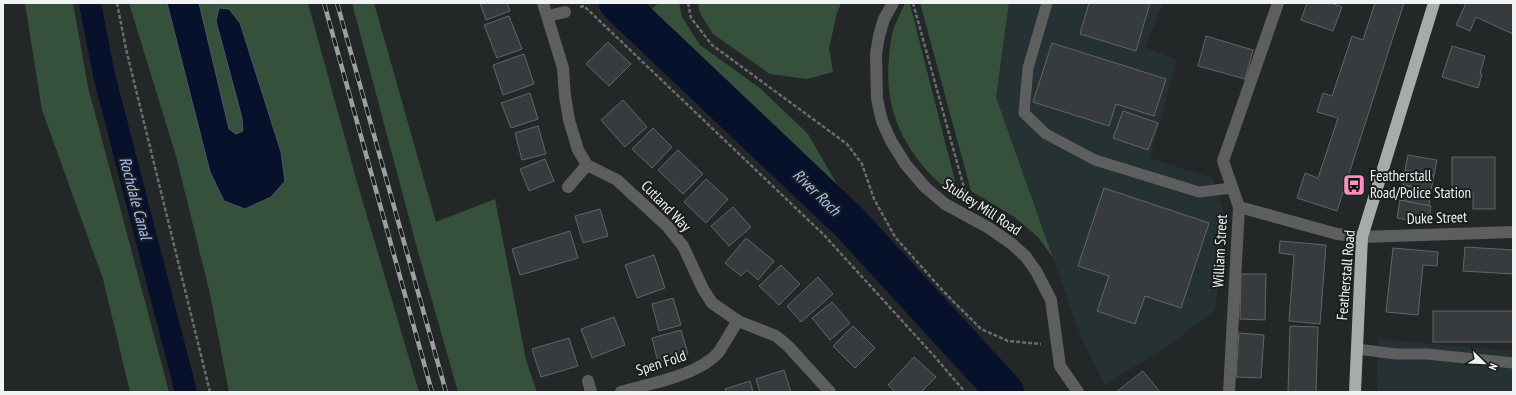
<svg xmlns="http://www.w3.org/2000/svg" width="1516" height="395" font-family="'PT Sans Narrow',sans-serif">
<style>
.built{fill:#263133}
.green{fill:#35513b}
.water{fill:#08112c;stroke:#4e5468}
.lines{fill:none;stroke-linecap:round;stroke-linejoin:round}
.stream{stroke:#4e5468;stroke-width:6}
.canal{stroke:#08112c;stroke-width:22}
.river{stroke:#08112c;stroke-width:38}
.building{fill:#383b3d;stroke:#626567}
.path{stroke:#696c6d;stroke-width:2.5;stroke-dasharray:4 2;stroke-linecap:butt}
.lane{stroke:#5d5e5e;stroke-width:11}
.street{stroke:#5d5e5e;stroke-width:12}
.highway{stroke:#a7abaa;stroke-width:12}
.rail-casing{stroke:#9da0a1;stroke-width:4.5}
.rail{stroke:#1b1e1e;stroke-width:3;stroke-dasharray:9;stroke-linecap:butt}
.labels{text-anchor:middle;stroke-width:4;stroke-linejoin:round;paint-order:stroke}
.poi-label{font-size:15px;fill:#f0f2f3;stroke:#1b1e1e;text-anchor:start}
.street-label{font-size:15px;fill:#f0f2f3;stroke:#1b1e1e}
.water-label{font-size:16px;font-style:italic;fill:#a8c0fa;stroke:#1b1e1e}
</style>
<rect width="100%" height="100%" fill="#242728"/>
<g class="built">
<path d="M1009 3H1163L1145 47 1177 60 1150 158 1212 178 1227 221 1215 310 1172 343 1105 385 1081 337 996 97Z"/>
<path d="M1378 339 1513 351V392H1377Z"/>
</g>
<g class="green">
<path d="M25 3H73L88 87 169 392H130L103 279 42 110Z"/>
<path d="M129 3H308L357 182 419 392H229L210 294 176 156Z"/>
<path d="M352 3H374L436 222 495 199 526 360 537 392H458L417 248Z"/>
<path d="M659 3H679L682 17 700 45 761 89 808 134 842 193 834 198 642 16Z"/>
<path d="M698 3H841L837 13 829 48 833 72 807 79 770 74 713 34 700 13Z"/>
<path d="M905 3 910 4 955 181V192L953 194C909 161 883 114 889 58 890 47 891 35 895 25 898 18 902 10 905 3Z"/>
<path d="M920 3H1009L996 97 1053 258 1038 237 1013 216 971 191Z"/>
</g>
<path class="water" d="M167 3H199L229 129 236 134 243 131 242 118 216 21 219 8 229 9 240 23 281 152 285 181 271 197 245 209 224 201 210 172Z"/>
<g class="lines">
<path class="stream" d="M624 9 633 3"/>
<path class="canal" d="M90 3 104 75 186 392"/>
<path class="river" d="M618 3 850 223 1005 392"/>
</g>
<g class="building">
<path d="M480 3H507L510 11 486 20Z"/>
<path d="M1089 3H1150L1136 51 1080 34Z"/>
<path d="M1307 3H1331L1342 7 1333 31 1301 20Z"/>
<path d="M1375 3H1404L1337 211 1297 198 1305 173 1318 178 1338 118 1317 112 1323 93 1332 96 1352 36 1363 40Z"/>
<path d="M1466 3H1513V34L1476 17 1470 31 1456 25Z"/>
<path d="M509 16 522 49 497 58 484 25Z"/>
<path d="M1206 36 1253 50 1245 79 1198 66Z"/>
<path d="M608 42 631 64 609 86 586 64Z"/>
<path d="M1052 43 1166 79 1154 116 1116 104 1109 126 1033 102Z"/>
<path d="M1452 46 1485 56 1480 74H1482L1478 88 1442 77Z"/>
<path d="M524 54 534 84 503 95 493 65Z"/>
<path d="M530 93 538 119 511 128 501 103Z"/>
<path d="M623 100 647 127 625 147 601 120Z"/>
<path d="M1123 111 1158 123 1148 150 1113 138Z"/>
<path d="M538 126 546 154 522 160 515 133Z"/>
<path d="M653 128 672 147 652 168 632 149Z"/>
<path d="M678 150 703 174 683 194 658 170Z"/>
<path d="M1408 155 1437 160 1434 176 1405 170Z"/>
<path d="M1452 157H1495V209H1473V193H1452Z"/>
<path d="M545 159 554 181 529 191 520 169Z"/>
<path d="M1405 170 1434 176 1431 190 1403 185Z"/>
<path d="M706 179 728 199 706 223 684 202Z"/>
<path d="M1403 185 1431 190 1429 206 1400 200Z"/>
<path d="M1104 188 1209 223 1181 308 1145 296 1135 324 1097 311 1109 276 1078 266Z"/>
<path d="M1400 200 1431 206 1428 224 1397 218Z"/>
<path d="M733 207 751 227 729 246 711 226Z"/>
<path d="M600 209 608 236 583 243 575 216Z"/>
<path d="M570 231 578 258 520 275 512 249Z"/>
<path d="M746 238 774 261 758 280 747 270 741 276 725 263Z"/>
<path d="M1280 241 1326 245 1320 324 1289 321 1294 255 1279 253Z"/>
<path d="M1465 247 1513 250V274L1463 271Z"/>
<path d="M1393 248 1438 252 1437 266 1423 265 1418 315 1386 312Z"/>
<path d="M654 255 665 288 637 298 625 265Z"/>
<path d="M781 265 800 284 779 305 759 286Z"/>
<path d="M1241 274H1266L1265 320 1240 319Z"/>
<path d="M818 277 833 294 801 322 787 306Z"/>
<path d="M673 298 681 325 659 331 652 304Z"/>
<path d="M832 302 850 323 830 340 812 318Z"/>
<rect x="1433" y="311" width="80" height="31"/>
<path d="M614 317 625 345 592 358 581 329Z"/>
<path d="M853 326 875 348 855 368 833 346Z"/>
<path d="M1290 326 1318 327 1316 392H1288Z"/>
<path d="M681 330 688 354 658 362 652 338Z"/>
<path d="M1239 333 1264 335 1261 378 1236 377Z"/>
<path d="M569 338 578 366 541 377 532 349Z"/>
<path d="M914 357 936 377 921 392H895L888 385Z"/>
<path d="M784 370 791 392H760L756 379Z"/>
<path d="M1143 371 1160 392H1116Z"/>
<path d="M750 381 753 392H726L725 389Z"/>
</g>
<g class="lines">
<g class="path">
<path d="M117 3 126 49 210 392"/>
<path d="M688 3 691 18 712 45 847 144 862 164 874 199 895 237 945 293 981 329 1008 341 1041 344"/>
<path d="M913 3 966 195"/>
<path d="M580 7 584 6 824 235 935 357 965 392"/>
</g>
<g class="lane">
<path d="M1047 3 1028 68 1024 113 1046 134 1095 160 1199 192 1232 188"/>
<path d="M1357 349 1396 354H1427L1513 363"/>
</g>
<g class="street">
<path d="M543 3 563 68 565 96 569 120 578 150 587 165 617 180 667 226 683 246 703 289 712 303 738 321 776 336 788 346 830 392"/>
<path d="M893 3 884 19 879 36 876 54 877 99 882 121 891 141 906 165 925 187 945 204 989 228 1012 244 1026 257 1036 271 1051 300 1060 366 1078 392"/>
<path d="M548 16 565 12"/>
<path d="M568 187 587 165"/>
<path d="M1239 207 1337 234 1362 237 1513 232"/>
<path d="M588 381 591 392"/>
<path d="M621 392C650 383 697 376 718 353 725 343 731 331 738 321"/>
<path d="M1229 392 1239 207 1223 161 1278 3"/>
</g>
<path class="highway" d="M1355 392 1362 237 1434 3"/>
<g class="rail-casing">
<g id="rail">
<path d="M324 3 432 392"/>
<path d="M337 3 446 392"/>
</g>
</g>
<use href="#rail" class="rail"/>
</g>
<defs>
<g id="bus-square" transform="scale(1.15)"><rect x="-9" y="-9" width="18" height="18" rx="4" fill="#fe8ebd" stroke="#1b1e1e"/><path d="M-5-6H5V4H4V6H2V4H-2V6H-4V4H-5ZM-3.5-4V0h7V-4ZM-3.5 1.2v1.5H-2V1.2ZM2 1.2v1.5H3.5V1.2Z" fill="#111"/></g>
</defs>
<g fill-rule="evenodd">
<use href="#bus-square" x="1354" y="185"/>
</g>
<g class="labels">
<g class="poi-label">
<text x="1370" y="181">Featherstall<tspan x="1370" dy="17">Road/Police Station</tspan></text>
</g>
<g class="street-label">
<text transform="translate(666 206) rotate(46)" y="5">Cutland Way</text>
<text transform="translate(982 207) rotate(33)" y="5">Stubley Mill Road</text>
<text transform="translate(1437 218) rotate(-2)" y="5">Duke Street</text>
<text transform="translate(1220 251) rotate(-87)" y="5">William Street</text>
<text transform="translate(1346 275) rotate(-85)" y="5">Featherstall Road</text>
<text transform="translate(661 363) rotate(-18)" y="5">Spen Fold</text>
</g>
<g class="water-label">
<text transform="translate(817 192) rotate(44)" y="6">River Roch</text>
<text transform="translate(136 198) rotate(75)" y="6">Rochdale Canal</text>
</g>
</g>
<rect width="1516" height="395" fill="none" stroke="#f0f2f3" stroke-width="8"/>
<g transform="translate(1484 363) rotate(113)" stroke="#1b1e1e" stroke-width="3" paint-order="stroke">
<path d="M0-3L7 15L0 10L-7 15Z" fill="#f0f2f3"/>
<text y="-6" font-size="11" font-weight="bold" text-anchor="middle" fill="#f0f2f3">N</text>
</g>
</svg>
